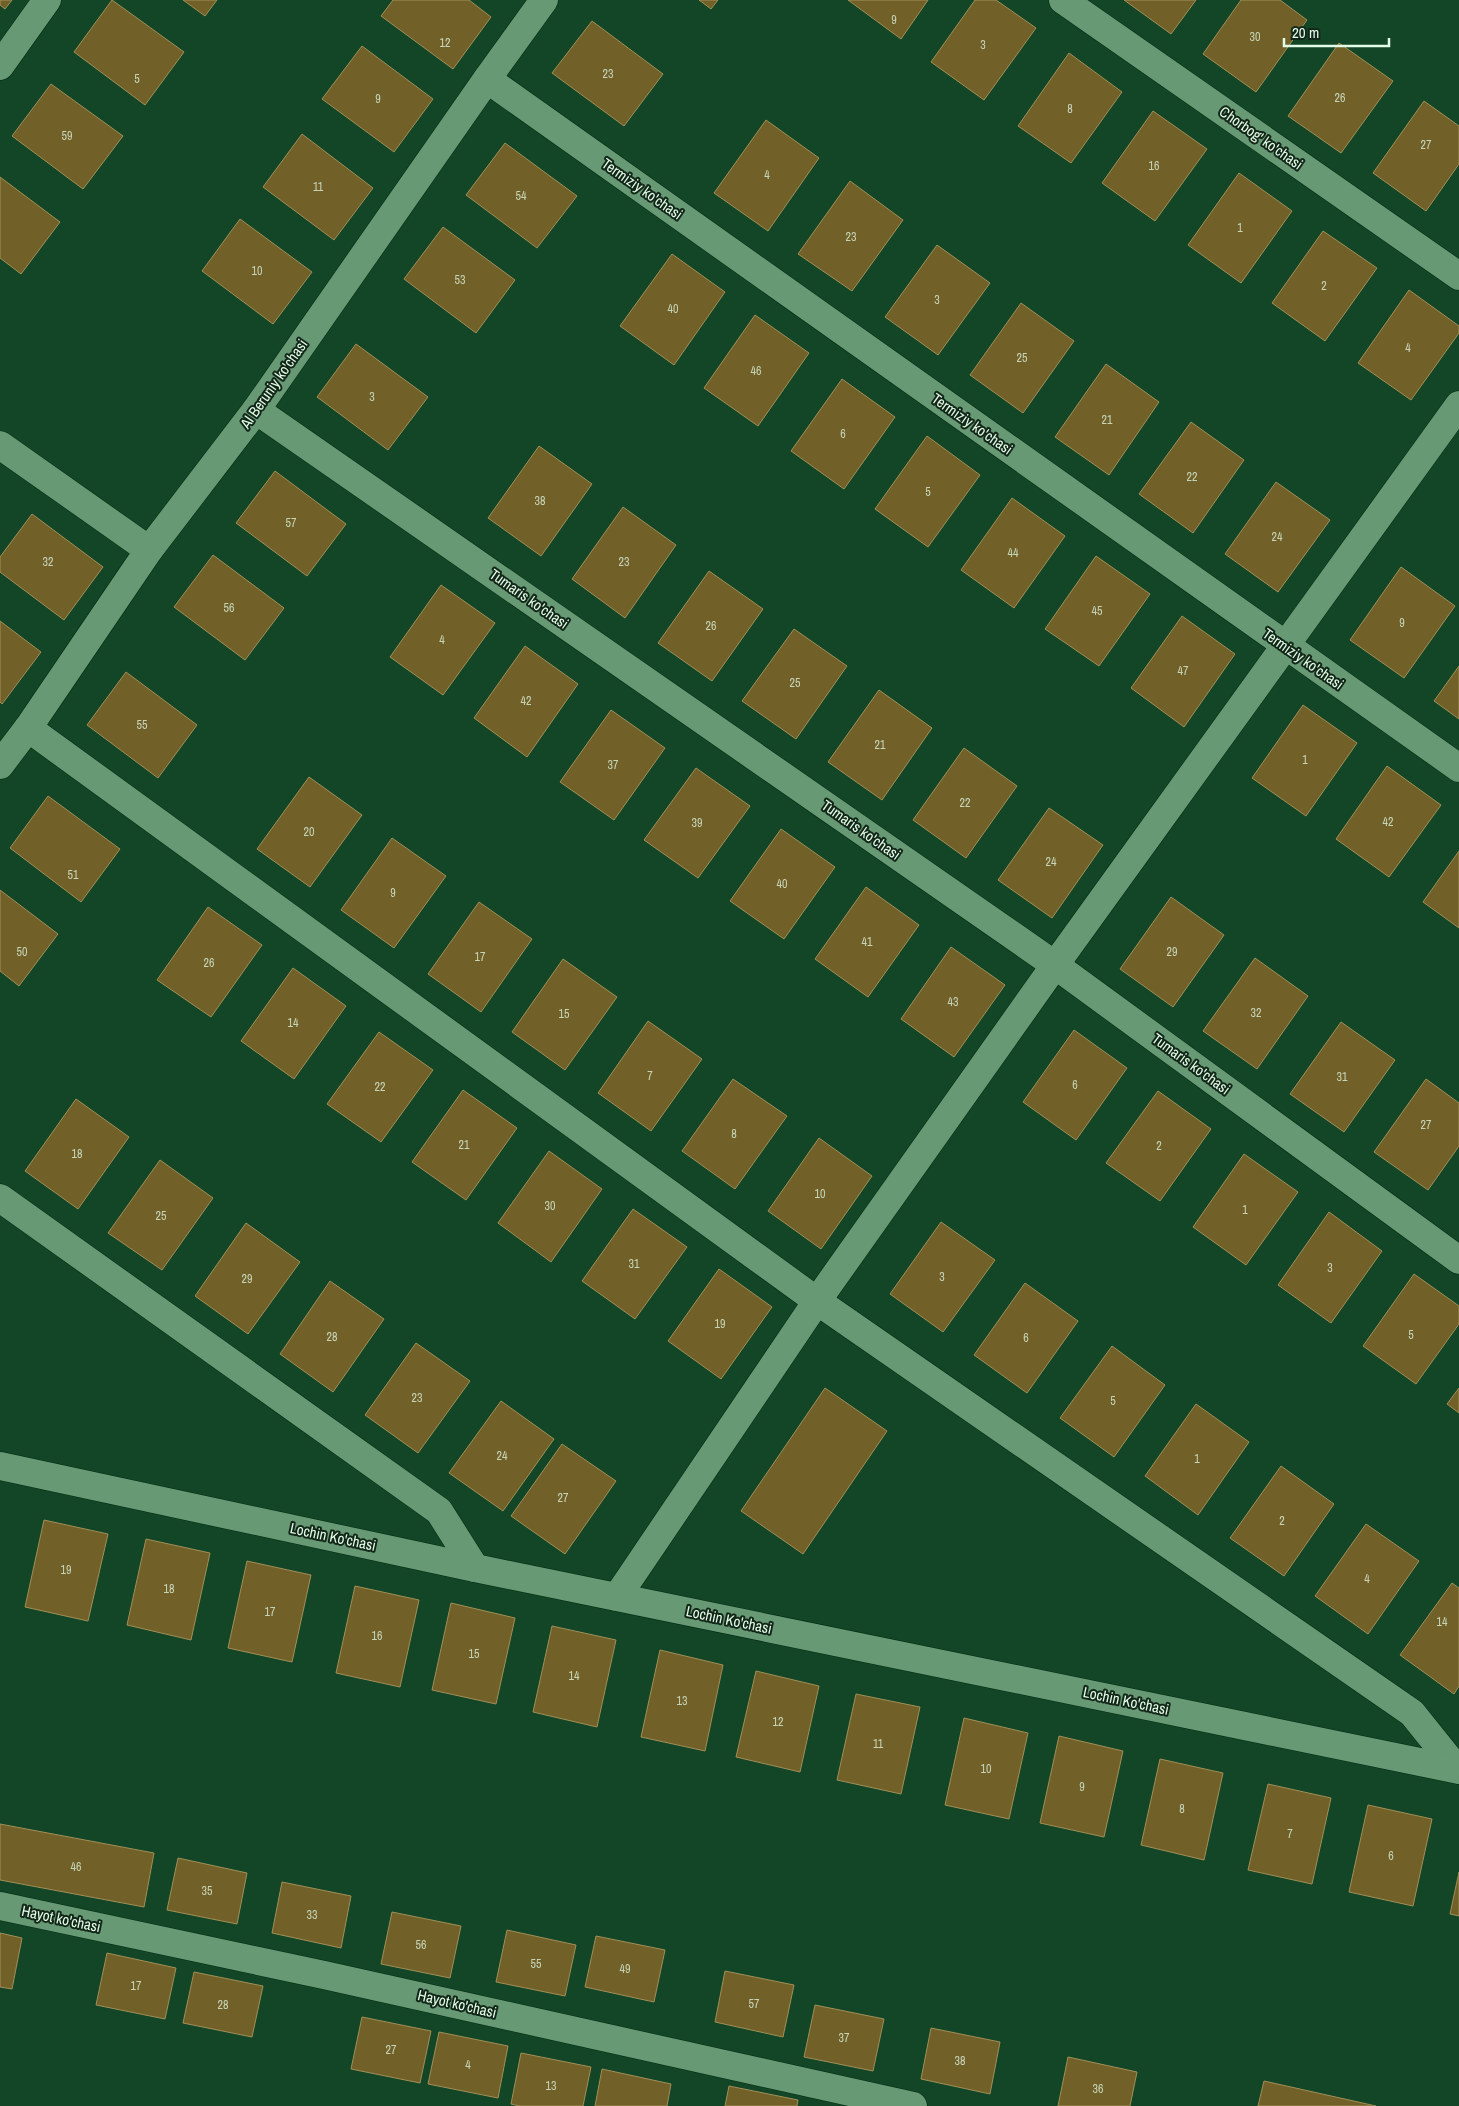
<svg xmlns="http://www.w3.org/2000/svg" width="1459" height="2106" font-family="'Archivo Narrow',sans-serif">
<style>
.building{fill:#726029;stroke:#a18f58}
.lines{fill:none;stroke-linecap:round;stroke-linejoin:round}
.street-casing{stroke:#032a12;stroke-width:29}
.street{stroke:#669974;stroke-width:28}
.labels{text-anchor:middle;stroke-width:4;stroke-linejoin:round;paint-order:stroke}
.number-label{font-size:12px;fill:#c6d5b8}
.street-label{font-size:15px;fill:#e2fce7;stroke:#122718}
</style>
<rect width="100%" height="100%" fill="#134626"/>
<g class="building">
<path d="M0 0H12L5 9 0 5Z"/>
<path d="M112 0 184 52 145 105 74 52Z"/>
<path d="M183 0H217L205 16Z"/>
<path d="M393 0H469L491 17 453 69 381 16Z"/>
<path d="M699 0H718L711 9Z"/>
<path d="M848 0H928L901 39Z"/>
<path d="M975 0H996L1036 28 984 100 931 62Z"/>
<path d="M1124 0H1196L1171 34Z"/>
<path d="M1241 0H1280L1307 20 1256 92 1203 54Z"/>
<path d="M592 21 663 74 624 126 552 73Z"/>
<path d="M1339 43 1393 81 1341 153 1288 116Z"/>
<path d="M362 46 433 99 394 152 322 99Z"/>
<path d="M1069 53 1122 92 1071 163 1018 126Z"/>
<path d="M51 84 123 136 83 189 12 136Z"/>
<path d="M1424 101 1459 126V164L1426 211 1373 173Z"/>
<path d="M1153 111 1207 149 1155 221 1102 183Z"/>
<path d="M766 120 819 158 768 231 714 193Z"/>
<path d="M302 134 373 188 334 240 263 187Z"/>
<path d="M505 143 577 196 537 248 466 195Z"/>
<path d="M1239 173 1292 211 1241 283 1188 245Z"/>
<path d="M0 177 60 222 21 274 0 258Z"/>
<path d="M850 181 903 220 852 291 798 254Z"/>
<path d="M240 219 312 272 273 324 202 271Z"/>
<path d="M443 227 515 280 476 333 404 279Z"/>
<path d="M1323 231 1377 268 1325 341 1272 303Z"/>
<path d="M937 245 990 283 938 355 885 317Z"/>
<path d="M672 254 725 292 674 365 620 326Z"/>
<path d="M1409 290 1459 326V333L1411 400 1358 363Z"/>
<path d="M1021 303 1074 341 1023 413 970 375Z"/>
<path d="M755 315 809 353 758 426 704 388Z"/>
<path d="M356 344 428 397 388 450 317 397Z"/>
<path d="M1106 364 1159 402 1109 475 1055 437Z"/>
<path d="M842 379 895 417 844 489 791 451Z"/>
<path d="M1191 422 1244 460 1193 533 1139 494Z"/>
<path d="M927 436 980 475 928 547 875 509Z"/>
<path d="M539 446 592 484 541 556 488 518Z"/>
<path d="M275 471 346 524 307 576 236 523Z"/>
<path d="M1276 482 1330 520 1278 592 1225 554Z"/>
<path d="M1012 498 1065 536 1014 608 961 570Z"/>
<path d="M623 507 676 545 625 618 572 579Z"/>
<path d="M32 514 103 567 64 620 0 572V557Z"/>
<path d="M213 555 284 608 245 660 174 607Z"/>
<path d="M1096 556 1150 594 1099 666 1045 629Z"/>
<path d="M1401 567 1455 606 1404 678 1350 640Z"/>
<path d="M709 571 763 609 712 681 658 643Z"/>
<path d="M441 585 495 623 443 695 390 657Z"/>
<path d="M1182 616 1235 654 1184 727 1131 688Z"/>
<path d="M0 621 41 652 2 704 0 702Z"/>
<path d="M794 629 847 666 796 739 742 701Z"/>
<path d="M525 646 578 684 527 757 474 718Z"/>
<path d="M1459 666V719L1434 701Z"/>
<path d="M126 672 197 725 158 778 87 725Z"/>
<path d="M879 690 932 728 882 800 828 762Z"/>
<path d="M1303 705 1357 743 1306 816 1252 778Z"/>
<path d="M611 710 665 748 614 820 560 782Z"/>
<path d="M964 748 1017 786 966 858 913 820Z"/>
<path d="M1387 766 1441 805 1389 877 1336 839Z"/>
<path d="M696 768 750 806 698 878 644 840Z"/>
<path d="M309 777 362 815 310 887 257 849Z"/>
<path d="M48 796 120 849 81 902 10 848Z"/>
<path d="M1049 808 1103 845 1052 918 998 880Z"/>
<path d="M781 829 835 867 784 939 730 901Z"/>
<path d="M392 838 446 876 394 948 341 910Z"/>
<path d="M1459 851V928L1423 902Z"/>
<path d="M866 887 919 925 868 997 815 959Z"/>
<path d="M0 890 58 934 19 986 0 971Z"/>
<path d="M1171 897 1224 935 1173 1007 1120 969Z"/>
<path d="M479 902 532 939 481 1012 428 974Z"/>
<path d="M208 907 262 945 211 1017 157 980Z"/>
<path d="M951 947 1005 985 954 1057 901 1019Z"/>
<path d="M1255 958 1308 996 1257 1069 1203 1031Z"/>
<path d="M563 959 617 997 565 1070 512 1032Z"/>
<path d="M293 968 346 1006 294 1079 241 1041Z"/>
<path d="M648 1021 702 1059 651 1131 598 1093Z"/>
<path d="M1341 1022 1395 1060 1344 1132 1290 1094Z"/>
<path d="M1074 1030 1127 1068 1076 1140 1023 1102Z"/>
<path d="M379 1032 433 1070 381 1142 327 1104Z"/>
<path d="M733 1079 787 1116 735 1189 682 1151Z"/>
<path d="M1426 1079 1459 1103V1146L1428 1190 1374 1152Z"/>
<path d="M463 1090 517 1128 466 1200 412 1162Z"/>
<path d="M1158 1091 1211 1129 1160 1201 1106 1163Z"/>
<path d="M76 1099 129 1137 78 1209 25 1171Z"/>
<path d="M819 1138 872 1176 821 1249 768 1211Z"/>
<path d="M549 1151 602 1189 551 1262 498 1223Z"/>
<path d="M1244 1154 1298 1192 1246 1265 1193 1227Z"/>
<path d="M160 1160 213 1198 162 1270 108 1233Z"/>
<path d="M633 1209 687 1247 635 1319 582 1281Z"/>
<path d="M1329 1212 1382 1251 1331 1323 1278 1285Z"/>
<path d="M941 1222 995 1260 943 1332 890 1294Z"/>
<path d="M246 1223 300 1262 248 1334 195 1296Z"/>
<path d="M719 1269 772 1307 721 1379 668 1341Z"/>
<path d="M1414 1274 1459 1306V1324L1416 1384 1363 1346Z"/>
<path d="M330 1281 384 1319 333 1392 280 1354Z"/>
<path d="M1025 1283 1078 1321 1027 1393 974 1355Z"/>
<path d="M416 1343 470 1381 418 1453 365 1415Z"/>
<path d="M1112 1346 1165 1385 1114 1457 1060 1418Z"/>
<path d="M825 1388 887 1431 803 1554 741 1511Z"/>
<path d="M1459 1388V1413L1447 1404Z"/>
<path d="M501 1401 554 1439 503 1511 449 1473Z"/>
<path d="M1196 1404 1249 1442 1198 1515 1145 1476Z"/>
<path d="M562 1444 616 1481 565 1554 511 1516Z"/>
<path d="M1281 1466 1334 1504 1284 1576 1230 1538Z"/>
<path d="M44 1520 108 1534 88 1621 25 1607Z"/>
<path d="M1366 1524 1419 1561 1368 1634 1315 1596Z"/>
<path d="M146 1539 210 1553 191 1640 127 1625Z"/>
<path d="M247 1561 311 1575 292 1662 228 1648Z"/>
<path d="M1452 1583 1459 1588V1686L1454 1694 1400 1655Z"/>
<path d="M355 1586 419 1600 400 1687 336 1673Z"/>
<path d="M451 1603 515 1618 496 1704 432 1690Z"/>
<path d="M552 1626 616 1640 597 1727 533 1712Z"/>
<path d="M660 1650 723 1665 705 1751 641 1737Z"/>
<path d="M756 1671 819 1686 800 1772 736 1757Z"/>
<path d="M856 1694 920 1707 901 1794 837 1780Z"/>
<path d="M964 1718 1028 1733 1009 1819 945 1805Z"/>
<path d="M1059 1736 1123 1751 1104 1837 1040 1823Z"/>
<path d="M1160 1759 1223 1773 1204 1860 1141 1845Z"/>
<path d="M1268 1784 1331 1798 1312 1884 1248 1870Z"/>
<path d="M1368 1805 1432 1819 1413 1906 1349 1892Z"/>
<path d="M0 1824 154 1853 144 1907 0 1880Z"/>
<path d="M178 1858 247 1873 237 1924 167 1910Z"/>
<path d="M1459 1872V1916L1450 1914Z"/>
<path d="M282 1882 351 1896 341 1948 272 1933Z"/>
<path d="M392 1912 461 1926 450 1978 381 1964Z"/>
<path d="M507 1930 576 1945 565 1996 496 1982Z"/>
<path d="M0 1933 22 1938 12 1989 0 1987Z"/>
<path d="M596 1936 665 1950 654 2002 585 1987Z"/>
<path d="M107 1953 176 1968 165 2019 96 2005Z"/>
<path d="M725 1971 794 1985 783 2037 715 2022Z"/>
<path d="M194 1972 263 1986 252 2037 183 2023Z"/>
<path d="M815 2005 884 2019 873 2071 804 2057Z"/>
<path d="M362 2017 431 2031 420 2083 351 2069Z"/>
<path d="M931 2028 1000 2042 990 2094 921 2079Z"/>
<path d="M439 2032 508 2046 498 2098 428 2084Z"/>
<path d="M521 2053 591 2067 583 2106H519L511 2104Z"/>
<path d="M1068 2057 1137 2072 1130 2106H1058Z"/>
<path d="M602 2069 671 2084 667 2106H595Z"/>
<path d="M1264 2081 1376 2106H1258Z"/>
<path d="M729 2086 798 2100 797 2106H725Z"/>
</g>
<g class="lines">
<g class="street-casing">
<g id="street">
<path d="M1063 0 1459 276"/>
<path d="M0 66 47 0"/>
<path d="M487 79 1459 768"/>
<path d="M256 410 1055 965 1459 1260"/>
<path d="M0 445 149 550"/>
<path d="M28 728 817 1301 1412 1713 1457 1769"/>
<path d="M0 765 28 728 149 550 256 410 487 79 544 0"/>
<path d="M0 1198 439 1511 475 1568"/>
<path d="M0 1466 475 1568 1459 1770"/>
<path d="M617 1597 817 1301 1055 965 1459 405"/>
<path d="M0 1906 324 1975 913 2106"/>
</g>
</g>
<use href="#street" class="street"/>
</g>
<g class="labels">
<g class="number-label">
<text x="894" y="24">9</text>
<text x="1255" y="41">30</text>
<text x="445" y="47">12</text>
<text x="983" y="49">3</text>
<text x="608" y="78">23</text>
<text x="137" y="83">5</text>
<text x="1340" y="102">26</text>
<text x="378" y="103">9</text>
<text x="1070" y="113">8</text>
<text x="67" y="140">59</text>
<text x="1426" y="149">27</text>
<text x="1154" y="170">16</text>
<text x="767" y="179">4</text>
<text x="318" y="191">11</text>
<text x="521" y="200">54</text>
<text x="1240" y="232">1</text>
<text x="851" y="241">23</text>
<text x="257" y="275">10</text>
<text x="460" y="284">53</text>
<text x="1324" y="290">2</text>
<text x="937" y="304">3</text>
<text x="673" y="313">40</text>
<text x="1408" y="352">4</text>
<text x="1022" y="362">25</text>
<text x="756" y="375">46</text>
<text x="372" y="401">3</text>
<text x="1107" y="424">21</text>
<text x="843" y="438">6</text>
<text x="1192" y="481">22</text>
<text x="928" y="496">5</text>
<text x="540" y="505">38</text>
<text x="291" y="527">57</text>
<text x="1277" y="541">24</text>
<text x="1013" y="557">44</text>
<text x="48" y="566">32</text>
<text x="624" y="566">23</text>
<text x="229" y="612">56</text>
<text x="1097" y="615">45</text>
<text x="1402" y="627">9</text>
<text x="711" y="630">26</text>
<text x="442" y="644">4</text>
<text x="1183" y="675">47</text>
<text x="795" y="687">25</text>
<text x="526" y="705">42</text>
<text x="142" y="729">55</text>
<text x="880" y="749">21</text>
<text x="1305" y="764">1</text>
<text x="613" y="769">37</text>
<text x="965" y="807">22</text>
<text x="1388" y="826">42</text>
<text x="697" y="827">39</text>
<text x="309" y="836">20</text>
<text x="1051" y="866">24</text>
<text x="73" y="879">51</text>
<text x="782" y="888">40</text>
<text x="393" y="897">9</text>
<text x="867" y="946">41</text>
<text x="22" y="956">50</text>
<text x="1172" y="956">29</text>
<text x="480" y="961">17</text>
<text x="209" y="967">26</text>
<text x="953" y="1006">43</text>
<text x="1256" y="1017">32</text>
<text x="564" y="1018">15</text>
<text x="293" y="1027">14</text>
<text x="650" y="1080">7</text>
<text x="1342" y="1081">31</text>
<text x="1075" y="1089">6</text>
<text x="380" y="1091">22</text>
<text x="1426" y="1129">27</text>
<text x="734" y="1138">8</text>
<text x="464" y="1149">21</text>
<text x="1159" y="1150">2</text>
<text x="77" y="1158">18</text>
<text x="820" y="1198">10</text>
<text x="550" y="1210">30</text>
<text x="1245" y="1214">1</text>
<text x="161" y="1220">25</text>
<text x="634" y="1268">31</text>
<text x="1330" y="1272">3</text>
<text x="942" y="1281">3</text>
<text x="247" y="1283">29</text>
<text x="720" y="1328">19</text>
<text x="1411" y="1339">5</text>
<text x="332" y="1341">28</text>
<text x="1026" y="1342">6</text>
<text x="417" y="1402">23</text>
<text x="1113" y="1405">5</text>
<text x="502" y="1460">24</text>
<text x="1197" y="1463">1</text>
<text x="563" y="1502">27</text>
<text x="1282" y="1525">2</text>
<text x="66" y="1574">19</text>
<text x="1367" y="1583">4</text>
<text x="169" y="1593">18</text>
<text x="270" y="1616">17</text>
<text x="1442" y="1626">14</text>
<text x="377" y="1640">16</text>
<text x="474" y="1658">15</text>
<text x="574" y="1680">14</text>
<text x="682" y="1705">13</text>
<text x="778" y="1726">12</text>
<text x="878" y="1748">11</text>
<text x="986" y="1773">10</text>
<text x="1082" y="1791">9</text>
<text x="1182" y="1813">8</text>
<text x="1290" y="1838">7</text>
<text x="1391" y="1860">6</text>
<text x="76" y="1871">46</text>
<text x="207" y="1895">35</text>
<text x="312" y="1919">33</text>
<text x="421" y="1949">56</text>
<text x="536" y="1968">55</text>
<text x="625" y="1973">49</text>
<text x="136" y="1990">17</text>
<text x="754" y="2008">57</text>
<text x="223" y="2009">28</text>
<text x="844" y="2042">37</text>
<text x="391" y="2054">27</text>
<text x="960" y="2065">38</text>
<text x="468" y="2069">4</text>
<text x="551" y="2090">13</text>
<text x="1098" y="2093">36</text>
</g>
<g class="street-label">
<text transform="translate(1261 138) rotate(35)" y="5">Chorbog' ko'chasi</text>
<text transform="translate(642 189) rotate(35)" y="5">Termiziy ko'chasi</text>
<text transform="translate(274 384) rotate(-55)" y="5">Al Beruniy ko'chasi</text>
<text transform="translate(972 424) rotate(35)" y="5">Termiziy ko'chasi</text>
<text transform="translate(529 599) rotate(35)" y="5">Tumaris ko'chasi</text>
<text transform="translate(1303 659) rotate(35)" y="5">Termiziy ko'chasi</text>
<text transform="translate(861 830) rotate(35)" y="5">Tumaris ko'chasi</text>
<text transform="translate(1191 1064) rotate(36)" y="5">Tumaris ko'chasi</text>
<text transform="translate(333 1537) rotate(12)" y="5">Lochin Ko'chasi</text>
<text transform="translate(729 1620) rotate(12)" y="5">Lochin Ko'chasi</text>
<text transform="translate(1126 1701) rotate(12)" y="5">Lochin Ko'chasi</text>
<text transform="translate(61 1919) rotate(12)" y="5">Hayot ko'chasi</text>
<text transform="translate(457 2004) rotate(13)" y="5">Hayot ko'chasi</text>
</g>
</g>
<path d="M1284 38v8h105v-8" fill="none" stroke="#e2fce7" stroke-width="2.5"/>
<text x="1292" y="38" font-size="15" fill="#e2fce7" stroke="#122718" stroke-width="4" paint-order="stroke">20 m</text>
</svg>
